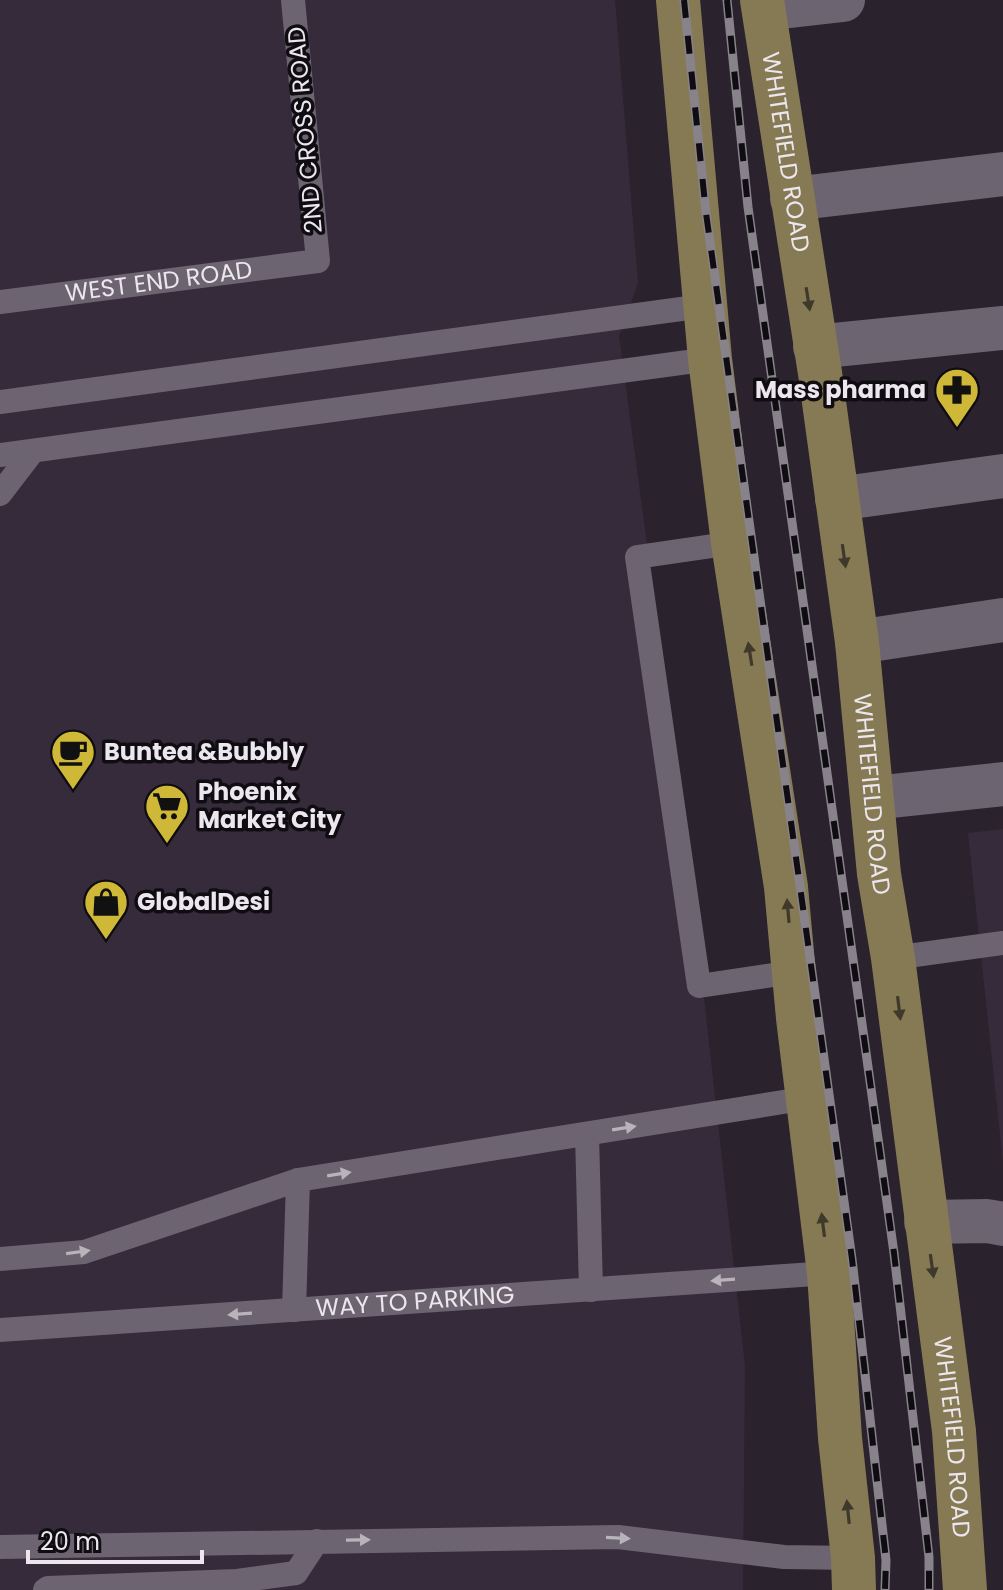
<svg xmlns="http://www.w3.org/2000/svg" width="1003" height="1590" font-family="Poppins,sans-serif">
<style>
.built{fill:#362b3b}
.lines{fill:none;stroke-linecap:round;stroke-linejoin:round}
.service{stroke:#6d6471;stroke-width:24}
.minor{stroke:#6d6471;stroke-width:44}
.primary{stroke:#867a54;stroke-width:44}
.rail-casing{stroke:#88828b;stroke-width:9}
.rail{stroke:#100d12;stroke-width:6;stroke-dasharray:18;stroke-linecap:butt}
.oneway{fill:#3f392c}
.oneway2{fill:#b9b3bc}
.labels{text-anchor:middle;stroke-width:7;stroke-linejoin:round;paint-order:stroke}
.street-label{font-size:24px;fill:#ece7ee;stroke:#100d12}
.poi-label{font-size:24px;font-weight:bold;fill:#ece7ee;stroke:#100d12;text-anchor:start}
</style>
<rect width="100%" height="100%" fill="#2a222d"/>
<g class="built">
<path d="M0 0H615L638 283 619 336 685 827 745 1366 743 1590H0Z"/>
<path d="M1003 829V1163L968 833Z"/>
</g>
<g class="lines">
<g class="service">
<path id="s1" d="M0 302 318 261 293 0"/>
<path d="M0 402 703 306"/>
<path d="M0 455 710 359"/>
<path d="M0 494 33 451"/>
<path d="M733 543 637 557 699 986 794 972"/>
<path d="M893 958 1003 943"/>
<path d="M587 1134 591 1290"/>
<path d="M0 1259 84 1252 298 1180 808 1098"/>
<path d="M294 1310 298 1180"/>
<path id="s2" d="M0 1330 829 1273"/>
<path d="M0 1547 618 1537 784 1557 853 1558"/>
<path d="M45 1590 48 1588 237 1581 296 1573 317 1541"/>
</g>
<g class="minor">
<path d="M764 9 843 0"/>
<path d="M792 199 1003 174"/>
<path d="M815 347 1003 328"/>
<path d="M837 499 1003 476"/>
<path d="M857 642 1003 620"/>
<path d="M873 798 1003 784"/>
<path d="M926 1222 987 1221 1003 1224"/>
</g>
<g class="primary">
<path d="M678 0 710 359 733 543 786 887 798 1018 829 1273 840 1438 853 1558 854 1590"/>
<path id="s3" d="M762 0 820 373 857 642 879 874 893 958 954 1431 965 1590"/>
</g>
<g class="rail-casing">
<g id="rail">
<path d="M684 0 706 213 852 1259 886 1560 885 1590"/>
<path d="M727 0 748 207 894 1253 929 1557V1590"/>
</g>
</g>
<use href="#rail" class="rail"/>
</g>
<defs><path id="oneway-solid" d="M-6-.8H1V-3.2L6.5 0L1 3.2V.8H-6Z" transform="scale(2)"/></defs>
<g class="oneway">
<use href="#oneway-solid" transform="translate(808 299) rotate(81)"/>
<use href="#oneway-solid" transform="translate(844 556) rotate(82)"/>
<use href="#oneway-solid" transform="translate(750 654) rotate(-99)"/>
<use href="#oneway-solid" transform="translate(788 911) rotate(-95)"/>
<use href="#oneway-solid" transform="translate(899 1008) rotate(83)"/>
<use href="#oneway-solid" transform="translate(823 1225) rotate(-97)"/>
<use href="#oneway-solid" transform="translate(932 1266) rotate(82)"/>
<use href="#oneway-solid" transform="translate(848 1512) rotate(-96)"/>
</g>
<g class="oneway2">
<use href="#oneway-solid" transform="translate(624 1128) rotate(-9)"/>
<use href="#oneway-solid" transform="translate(339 1174) rotate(-9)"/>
<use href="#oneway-solid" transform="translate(78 1252) rotate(-8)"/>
<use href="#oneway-solid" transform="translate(723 1280) rotate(176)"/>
<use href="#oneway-solid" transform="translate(240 1314) rotate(176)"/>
<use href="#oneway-solid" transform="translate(618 1538) rotate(3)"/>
<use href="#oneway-solid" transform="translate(358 1540) rotate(-1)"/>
</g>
<defs>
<g id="pharmacy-pin" transform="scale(2.3)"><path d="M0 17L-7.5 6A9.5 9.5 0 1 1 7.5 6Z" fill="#cfb837" stroke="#100d12"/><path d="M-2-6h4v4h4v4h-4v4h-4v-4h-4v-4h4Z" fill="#111"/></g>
<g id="cafe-pin" transform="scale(2.3)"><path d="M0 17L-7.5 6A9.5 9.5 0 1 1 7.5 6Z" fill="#cfb837" stroke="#100d12"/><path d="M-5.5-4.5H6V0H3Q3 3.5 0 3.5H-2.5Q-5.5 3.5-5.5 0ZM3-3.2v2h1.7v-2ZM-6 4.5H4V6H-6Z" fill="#111"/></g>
<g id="supermarket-pin" transform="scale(2.3)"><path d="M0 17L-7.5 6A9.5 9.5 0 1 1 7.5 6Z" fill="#cfb837" stroke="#100d12"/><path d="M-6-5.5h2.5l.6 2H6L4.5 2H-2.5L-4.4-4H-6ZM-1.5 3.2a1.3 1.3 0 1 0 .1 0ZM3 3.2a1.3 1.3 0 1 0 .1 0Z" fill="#111"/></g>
<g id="shop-pin" transform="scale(2.3)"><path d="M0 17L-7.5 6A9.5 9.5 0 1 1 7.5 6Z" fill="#cfb837" stroke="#100d12"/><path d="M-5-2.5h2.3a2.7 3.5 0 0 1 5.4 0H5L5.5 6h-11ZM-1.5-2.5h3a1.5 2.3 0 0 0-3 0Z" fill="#111"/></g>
</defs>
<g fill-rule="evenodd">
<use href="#pharmacy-pin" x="957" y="390"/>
<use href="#cafe-pin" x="73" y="752"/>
<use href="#supermarket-pin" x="167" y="806"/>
<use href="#shop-pin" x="106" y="902"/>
</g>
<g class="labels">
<g class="street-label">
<text transform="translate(305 130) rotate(-95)" y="8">2ND CROSS ROAD</text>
<text dy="8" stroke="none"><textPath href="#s3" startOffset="154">WHITEFIELD ROAD</textPath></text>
<text dy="8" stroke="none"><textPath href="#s1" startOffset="160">WEST END ROAD</textPath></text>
<text dy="8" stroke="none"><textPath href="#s3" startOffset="802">WHITEFIELD ROAD</textPath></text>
<text dy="8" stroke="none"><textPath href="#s2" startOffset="416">WAY TO PARKING</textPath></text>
<text dy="8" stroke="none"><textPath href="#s3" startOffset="1450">WHITEFIELD ROAD</textPath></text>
</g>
<g class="poi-label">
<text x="926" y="398" text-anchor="end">Mass pharma</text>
<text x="104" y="760">Buntea &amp;Bubbly</text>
<text x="198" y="800">Phoenix<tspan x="198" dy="28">Market City</tspan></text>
<text x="137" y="910">GlobalDesi</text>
</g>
</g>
<path d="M28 1550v12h174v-12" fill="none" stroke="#ece7ee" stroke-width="4"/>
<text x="40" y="1550" font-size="24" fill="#ece7ee" stroke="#100d12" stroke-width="6" paint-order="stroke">20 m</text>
</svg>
